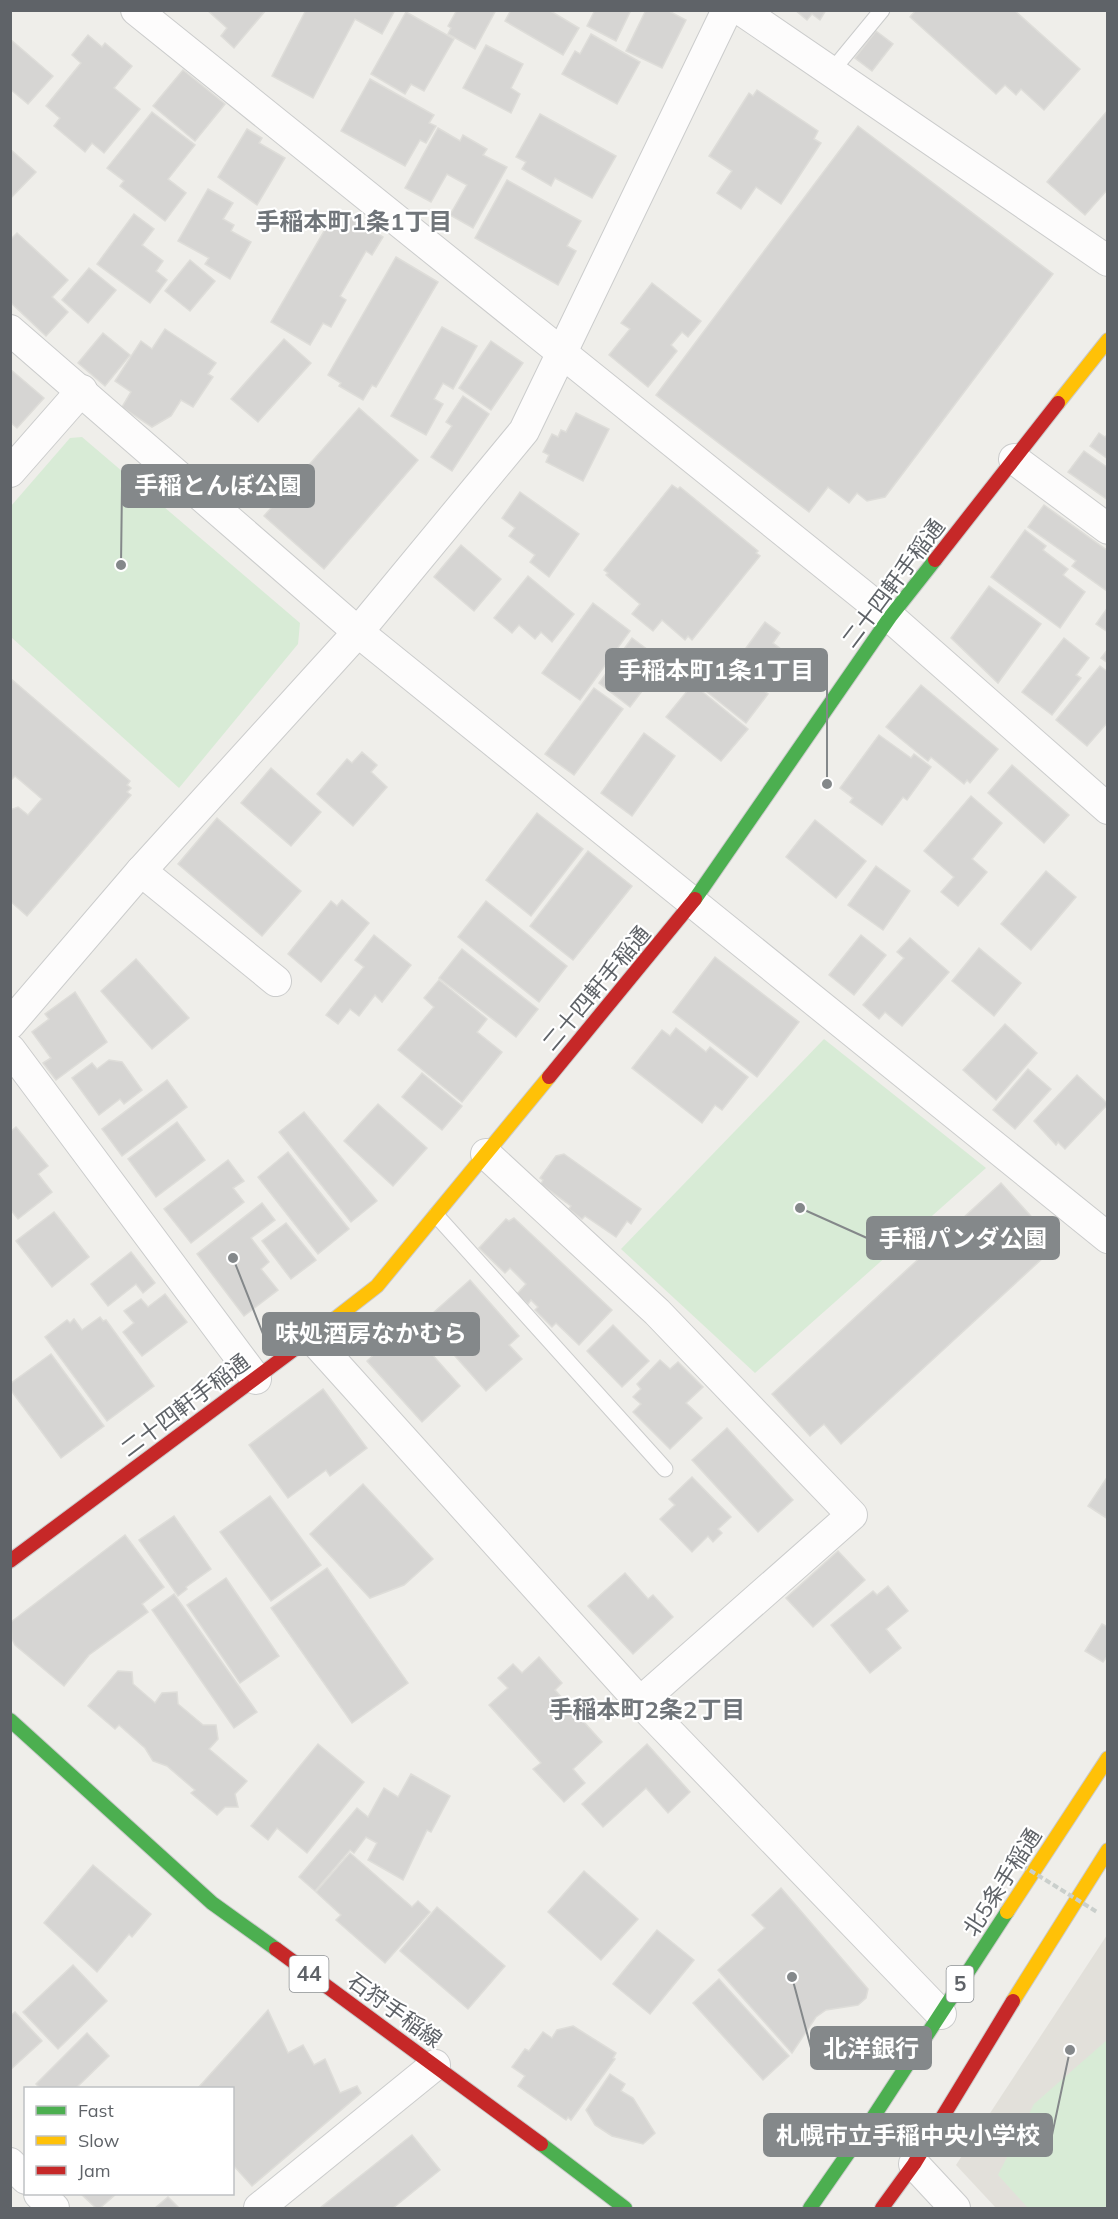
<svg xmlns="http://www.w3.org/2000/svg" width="1118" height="2219" font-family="Mulish,'Noto Sans JP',sans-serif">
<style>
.education{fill:#e2e0da}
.park{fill:#d8ebd6}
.building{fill:#d6d5d3;stroke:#deddd9;stroke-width:1.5}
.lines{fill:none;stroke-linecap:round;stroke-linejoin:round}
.lane-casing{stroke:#cbcccc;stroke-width:17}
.street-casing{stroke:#cbcccc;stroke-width:32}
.fast-casing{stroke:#cacacb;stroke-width:16}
.slow-casing{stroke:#cacacb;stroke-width:16}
.jam-casing{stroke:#cacacb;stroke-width:16}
.lane{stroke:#fdfcfc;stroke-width:15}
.street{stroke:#fdfcfc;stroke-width:30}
.fast{stroke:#4caf50;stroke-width:14}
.slow{stroke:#ffc107;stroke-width:14}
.jam{stroke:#c62828;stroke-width:14}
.path-bridge{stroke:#cacfcc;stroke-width:4;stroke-dasharray:6 3;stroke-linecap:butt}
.labels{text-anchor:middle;stroke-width:4.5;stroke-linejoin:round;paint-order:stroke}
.shield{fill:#fff;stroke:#8f9295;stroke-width:1.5}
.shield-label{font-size:21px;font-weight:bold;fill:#5f6368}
.street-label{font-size:22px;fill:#5f6368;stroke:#fff}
.neighbourhood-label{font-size:24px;font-weight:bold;fill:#70757a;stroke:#fff}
.leader{fill:none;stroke:#84888a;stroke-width:2}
.callout-dot{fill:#84888a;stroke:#fff;stroke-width:2}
.callout{fill:#84888a;stroke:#84888a;stroke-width:2}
.callout-label{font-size:24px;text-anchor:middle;font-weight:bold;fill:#fff}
</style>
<rect width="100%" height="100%" fill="#efeeea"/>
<path class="education" d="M1107 1935V2208H996L956 2165Z"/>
<g class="park">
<path d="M82 437 300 623 298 644 179 788 11 637V506L70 438Z"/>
<path d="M824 1039 986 1168 755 1373 621 1249Z"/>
<path d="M1107 2040V2208H1028L998 2175 1034 2104Z"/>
</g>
<g class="building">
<path d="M207 10H266L234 48 221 36 227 28Z"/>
<path d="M306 10H395L382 34 355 19 313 98 272 76Z"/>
<path d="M457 10H496L475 49 448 34 451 28 448 26Z"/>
<path d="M511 10H549L579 28 563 55 505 21Z"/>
<path d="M595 10H631L616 41 587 26Z"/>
<path d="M646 10H667L686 20 662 68 626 51Z"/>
<path d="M795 10H826L820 20 812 14 807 20Z"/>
<path d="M916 10H1014L1080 69 1044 110 1021 89 1016 95 1005 85 996 94 910 17Z"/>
<path d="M406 12 454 39 424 91 411 84 405 94 371 74Z"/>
<path d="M876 31 893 44 872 71 855 58Z"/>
<path d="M591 34 640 62 617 104 562 74 575 51 580 54Z"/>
<path d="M88 35 102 47 105 43 132 66 114 88 140 109 104 153 92 143 85 152 54 126 60 118 46 106 81 63 72 55Z"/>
<path d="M10 39 53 76 28 104 10 89Z"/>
<path d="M486 45 523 64 511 88 520 94 511 113 463 88Z"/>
<path d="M183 70 225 104 195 141 153 106Z"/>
<path d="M370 79 434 115 429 123 436 126 426 143 420 140 405 166 341 131Z"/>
<path d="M757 90 818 131 814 139 821 143 781 204 756 187 741 209 717 193 732 171 709 156 749 93 753 96Z"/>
<path d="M1108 110V189L1085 215 1047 182Z"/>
<path d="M152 112 195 145 168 179 186 193 165 221 120 186 124 181 107 168Z"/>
<path d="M540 114 616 156 592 198 555 178 551 186 522 169 526 162 516 157Z"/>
<path d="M858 126 1053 274 885 497 867 501 857 493 849 503 828 487 809 512 656 395Z"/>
<path d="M438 128 460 141 463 135 487 149 483 155 507 167 473 228 450 215 467 185 447 174 431 202 405 188Z"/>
<path d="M247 129 262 138 259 143 285 158 257 205 218 177Z"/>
<path d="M10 149 36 172 10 199Z"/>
<path d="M507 180 581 221 567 246 576 251 558 285 475 238Z"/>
<path d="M208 189 233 203 223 219 234 225 231 231 251 242 230 279 205 264 209 258 178 241Z"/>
<path d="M337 209 383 237 372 255 366 251 340 296 346 300 331 327 323 323 310 345 271 322Z"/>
<path d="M134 214 154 229 142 245 163 261 156 271 167 280 150 303 97 264Z"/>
<path d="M17 233 68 280 52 297 68 312 46 336 10 302V240Z"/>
<path d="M396 257 438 282 376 387 372 385 363 400 339 386 341 383 328 375Z"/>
<path d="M190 260 215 281 190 311 165 291Z"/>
<path d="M89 268 116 290 88 323 62 300Z"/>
<path d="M652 283 701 321 688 337 682 332 671 345 677 351 648 387 609 355 630 329 621 323Z"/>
<path d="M442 327 477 346 453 389 443 383 434 399 443 404 426 435 391 416Z"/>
<path d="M165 329 216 363 208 374 213 377 193 407 181 400 171 416 152 427 122 407 131 392 115 381 141 341 152 349Z"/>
<path d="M103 333 130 355 105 386 78 363Z"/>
<path d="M284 339 311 363 258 422 231 399Z"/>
<path d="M491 341 523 363 491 410 459 388Z"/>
<path d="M10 369 44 398 17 428 10 422Z"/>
<path d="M463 396 489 414 452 471 431 457 452 426 446 422Z"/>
<path d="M359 408 418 460 324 569 264 516Z"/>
<path d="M576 413 609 429 583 481 546 462 549 455 543 452 552 434 558 437 561 430 566 432Z"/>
<path d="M1099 433 1105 437 1108 434V459L1090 446Z"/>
<path d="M1084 451 1108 468V500L1068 472Z"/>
<path d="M672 485 678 489 680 487 758 551 756 553 760 556 692 640 688 636 685 640 662 620 653 631 632 614 640 604 606 575 608 573 604 570Z"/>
<path d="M520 492 579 534 549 577 530 562 535 555 509 536 515 528 502 518Z"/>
<path d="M1044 505 1108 551 1107 591 1072 566 1076 561 1028 527Z"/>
<path d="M1025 530 1046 546 1043 550 1068 569 1063 575 1085 592 1060 628 991 577Z"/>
<path d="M461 545 501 579 474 611 434 577Z"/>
<path d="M528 576 574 614 552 642 541 632 535 639 519 625 512 633 494 618Z"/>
<path d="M989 586 1041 624 998 683 951 638Z"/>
<path d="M593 603 630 631 580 700 542 673Z"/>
<path d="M1108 607V632L1096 624Z"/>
<path d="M765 622 780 633 773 643 794 659 774 686 738 659Z"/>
<path d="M632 638 664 662 630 707 599 683Z"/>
<path d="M1064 638 1089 658 1076 675 1081 678 1052 715 1022 692Z"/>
<path d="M1108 649V663L1101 658Z"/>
<path d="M730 664 768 694 746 723 707 692Z"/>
<path d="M1100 666 1108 672V722L1087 746 1056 720Z"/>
<path d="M10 678 130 781 127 785 131 788 127 792 131 795 27 916 10 901V810L18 807 28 815 42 799 15 776 10 781Z"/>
<path d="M693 684 748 729 721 761 666 717Z"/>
<path d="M921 685 998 749 970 783 967 780 964 784 931 757 928 761 886 727Z"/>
<path d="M594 688 623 709 574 775 545 754Z"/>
<path d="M644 733 675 756 632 816 601 793Z"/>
<path d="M879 735 911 758 914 754 931 767 907 800 903 797 882 825 850 802 853 798 840 788Z"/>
<path d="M362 752 377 765 371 772 387 787 353 826 317 794 347 759 352 763Z"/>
<path d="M1012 765 1069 815 1044 843 988 793Z"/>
<path d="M271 768 321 812 291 846 241 803Z"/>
<path d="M971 796 1002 823 972 859 987 872 958 906 941 892 954 877 924 851Z"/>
<path d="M537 813 583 849 531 916 486 880Z"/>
<path d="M217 818 301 891 262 936 178 864Z"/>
<path d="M815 820 866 861 836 898 786 857Z"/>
<path d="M588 851 632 886 573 960 530 926Z"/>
<path d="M876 866 910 891 883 930 848 905Z"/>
<path d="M1046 871 1076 897 1031 950 1001 924Z"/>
<path d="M342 900 369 923 321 982 288 954 331 901 337 906Z"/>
<path d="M486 901 567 966 539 1002 458 937Z"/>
<path d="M374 935 411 965 382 1002 375 995 359 1016 350 1009 338 1024 326 1015 364 967 355 960Z"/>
<path d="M861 935 886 955 854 995 829 975Z"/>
<path d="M910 938 949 972 902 1026 885 1012 879 1019 863 1005 904 958 897 952Z"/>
<path d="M979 948 1021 983 994 1016 952 981Z"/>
<path d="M462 949 538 1009 516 1037 439 978Z"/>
<path d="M715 957 799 1022 757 1077 673 1012Z"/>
<path d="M136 959 189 1018 152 1049 101 991Z"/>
<path d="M439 980 487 1019 477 1032 502 1052 462 1102 398 1050 434 1007 424 998Z"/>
<path d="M75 992 107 1042 56 1080 43 1063 51 1058 32 1032 49 1019 45 1014Z"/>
<path d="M1005 1024 1037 1053 996 1100 963 1070Z"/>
<path d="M676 1028 706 1052 710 1047 748 1077 722 1110 715 1105 702 1123 632 1068 662 1030 670 1036Z"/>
<path d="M109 1060 122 1062 142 1090 124 1104 120 1099 99 1115 72 1078 92 1063 97 1069Z"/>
<path d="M1028 1069 1051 1089 1015 1129 993 1110Z"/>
<path d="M422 1073 462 1106 442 1130 402 1097Z"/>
<path d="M1077 1075 1108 1104 1065 1149 1058 1142 1056 1145 1034 1121Z"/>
<path d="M167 1080 187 1107 122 1156 102 1129Z"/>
<path d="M378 1104 427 1148 393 1186 344 1141Z"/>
<path d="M304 1112 377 1201 351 1222 279 1132Z"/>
<path d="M177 1122 205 1160 156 1197 128 1159Z"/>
<path d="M16 1127 48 1166 38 1174 52 1192 18 1219 10 1209V1132Z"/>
<path d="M288 1152 349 1229 318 1254 258 1177Z"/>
<path d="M564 1154 641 1209 631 1224 627 1221 616 1237 585 1216 582 1219 569 1209 571 1206 541 1184 543 1180 540 1178 556 1156Z"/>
<path d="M228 1160 244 1181 233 1188 244 1202 191 1243 164 1209Z"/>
<path d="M1001 1183 1057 1245 841 1444 824 1424 810 1436 772 1394Z"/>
<path d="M262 1203 275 1220 251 1238 269 1262 261 1269 278 1290 244 1316 197 1254Z"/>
<path d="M54 1212 89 1257 52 1287 16 1241Z"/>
<path d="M514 1218 612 1310 579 1345 556 1323 552 1327 535 1310 538 1307 531 1300 528 1304 517 1294 526 1284 510 1268 505 1273 479 1248 506 1219 509 1221Z"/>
<path d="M286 1223 316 1260 291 1279 262 1241Z"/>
<path d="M131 1252 155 1283 143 1293 136 1284 108 1306 91 1284Z"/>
<path d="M470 1280 519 1336 509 1345 522 1359 486 1391 424 1321Z"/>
<path d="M165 1294 187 1322 142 1356 123 1332 134 1323 124 1311 141 1299 148 1307Z"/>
<path d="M100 1317 103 1321 106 1320 154 1386 107 1421 45 1337 67 1320 70 1323 74 1319 82 1330Z"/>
<path d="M406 1325 460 1386 422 1422 367 1361Z"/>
<path d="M613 1325 649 1361 622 1387 587 1351Z"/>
<path d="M51 1354 104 1426 61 1458 10 1389V1384Z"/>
<path d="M660 1360 670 1369 678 1362 703 1387 686 1403 702 1418 670 1449 633 1412 641 1404 633 1397 641 1389 637 1384Z"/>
<path d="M323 1389 367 1448 330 1476 326 1470 288 1498 249 1445Z"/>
<path d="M727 1428 793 1500 758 1532 692 1460Z"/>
<path d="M1108 1476V1519L1088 1506Z"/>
<path d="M692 1477 731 1517 718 1529 722 1533 713 1542 708 1536 692 1552 660 1519 675 1505 669 1499Z"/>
<path d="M363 1484 433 1559 404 1585 370 1598 310 1534Z"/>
<path d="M270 1496 321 1565 271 1601 220 1532Z"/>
<path d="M174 1516 211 1569 186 1587 187 1589 178 1596 139 1540Z"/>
<path d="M125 1535 164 1587 142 1604 148 1612 89 1655 64 1686 15 1645 12 1639 11 1622Z"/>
<path d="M838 1551 865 1580 813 1627 786 1598Z"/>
<path d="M327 1568 408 1683 352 1723 271 1608Z"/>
<path d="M625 1573 648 1599 653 1595 673 1617 633 1654 588 1606Z"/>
<path d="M226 1578 279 1656 240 1683 187 1605Z"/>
<path d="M888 1586 908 1611 886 1629 901 1648 870 1673 831 1625 873 1591 877 1595Z"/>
<path d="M174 1594 257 1712 234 1728 152 1610Z"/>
<path d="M1102 1624 1108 1627V1655L1103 1662 1085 1651Z"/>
<path d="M539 1657 562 1683 555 1690 602 1742 573 1769 585 1783 564 1802 533 1769 541 1763 489 1705 508 1688 498 1678 513 1664 522 1673Z"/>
<path d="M118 1671 132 1672 133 1684 155 1703 162 1693 177 1692 178 1704 203 1725H216L218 1739 209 1749 247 1781 235 1794 238 1807H225L217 1815 191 1793 195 1790 167 1766 153 1761 145 1748 119 1725 115 1729 88 1706Z"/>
<path d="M318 1744 364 1782 307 1853 277 1828 268 1840 251 1826Z"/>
<path d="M647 1744 690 1792 668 1813 646 1788 603 1827 582 1804Z"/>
<path d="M411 1774 450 1796 431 1832 427 1830 403 1880 368 1860 377 1843 366 1837 354 1853 350 1850 315 1891 299 1877 357 1808 368 1817 384 1788 398 1797Z"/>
<path d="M350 1853 412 1907 418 1901 430 1912 385 1963 336 1920 341 1915 316 1892Z"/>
<path d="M93 1865 151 1914 132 1937 129 1934 97 1972 44 1923Z"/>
<path d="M584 1871 638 1919 601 1960 548 1912Z"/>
<path d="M781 1888 868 1989 866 1998 858 2005 826 2010 816 2017 792 2053 718 1970 765 1928 752 1915Z"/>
<path d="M437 1907 505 1966 468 2009 400 1951Z"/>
<path d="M657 1930 694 1960 650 2014 613 1984Z"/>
<path d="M73 1965 107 2001 58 2049 23 2012Z"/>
<path d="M719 1979 789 2056 763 2080 693 2003Z"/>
<path d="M268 2010 288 2053 303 2045 314 2065 325 2059 340 2093 357 2086 361 2093 252 2186 232 2164V2088H198Z"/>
<path d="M15 2012 42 2041 10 2070V2016Z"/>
<path d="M573 2026 616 2053 613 2058 615 2059 571 2120 568 2117 566 2120 518 2086 525 2076 512 2067 525 2049 529 2051 543 2032 552 2038 557 2030Z"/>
<path d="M87 2033 109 2056 76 2088H40L36 2084Z"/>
<path d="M610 2074 625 2084 621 2091 633 2098 655 2133 643 2144 612 2136 595 2125 586 2110Z"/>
<path d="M412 2135 440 2170 393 2208H320Z"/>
<path d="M81 2194H116L100 2208H96Z"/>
<path d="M168 2197 179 2208H155Z"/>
</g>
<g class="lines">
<g class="lane-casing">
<g id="lane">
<path d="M831 72 882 10"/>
<path d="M436 1215 665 1469"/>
</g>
</g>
<g class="street-casing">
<g id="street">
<path d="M136 10 890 617 1108 809"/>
<path d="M741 10 1108 261"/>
<path d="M10 330 358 632 1108 1238"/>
<path d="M1014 459 1108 529"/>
<path d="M10 472 82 390"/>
<path d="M141 871 276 981"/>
<path d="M10 1024 141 871 358 632 524 431 727 10"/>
<path d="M10 1049 256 1379"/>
<path d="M486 1154 657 1312 852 1515 640 1702"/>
<path d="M311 1337 640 1702 941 2014"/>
<path d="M10 2163 26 2179"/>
<path d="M914 2164 955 2208"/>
<path d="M39 2194 54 2208"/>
<path d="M259 2208 435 2065"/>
</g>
</g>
<g class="fast-casing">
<g id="fast">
<path d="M695 899 890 617 935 560"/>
<path d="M10 1720 212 1903 276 1949"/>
<path d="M541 2144 625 2208"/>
<path d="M810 2208 872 2119 1007 1912"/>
</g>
</g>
<g class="slow-casing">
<g id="slow">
<path d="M1058 403 1108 340"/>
<path d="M323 1328 377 1286 549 1077"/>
<path d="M1007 1912 1108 1758"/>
<path d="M1013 2001 1108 1850"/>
</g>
</g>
<g class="jam-casing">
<g id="jam">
<path d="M935 560 1058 403"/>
<path d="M549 1077 695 899"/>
<path d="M10 1561 323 1328"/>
<path d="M276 1949 541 2144"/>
<path d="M882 2208 914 2164 1013 2001"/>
</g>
</g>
<use href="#lane" class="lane"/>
<use href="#street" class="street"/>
<use href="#fast" class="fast"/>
<use href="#slow" class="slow"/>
<use href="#jam" class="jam"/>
<path class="path-bridge" d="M1007 1856 1097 1912"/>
</g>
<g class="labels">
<g class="shield">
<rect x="289.5" y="1956" width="39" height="36" rx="4.5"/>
<rect x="946.5" y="1966" width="27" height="36" rx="4.5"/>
</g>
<g class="shield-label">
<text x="309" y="1981">44</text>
<text x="960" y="1991">5</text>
</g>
<g class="street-label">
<text transform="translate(893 583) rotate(-53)" y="8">二十四軒手稲通</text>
<text transform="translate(596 988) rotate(-50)" y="8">二十四軒手稲通</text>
<text transform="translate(185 1405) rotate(-37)" y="8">二十四軒手稲通</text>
<text transform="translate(1002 1882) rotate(-57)" y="8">北5条手稲通</text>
<text transform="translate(395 2010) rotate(36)" y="8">石狩手稲線</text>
</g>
<g class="neighbourhood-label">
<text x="354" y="230">手稲本町1条1丁目</text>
<text x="647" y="1718">手稲本町2条2丁目</text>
</g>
</g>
<path class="leader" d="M121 565L122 486M827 784L827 670M800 1208L867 1238M233 1258L263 1334M792 1977L811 2048M1070 2050L1052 2135"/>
<g class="callout-dot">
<circle cx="121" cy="565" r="6"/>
<circle cx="827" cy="784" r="6"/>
<circle cx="800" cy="1208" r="6"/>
<circle cx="233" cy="1258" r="6"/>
<circle cx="792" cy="1977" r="6"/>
<circle cx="1070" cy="2050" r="6"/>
</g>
<g class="callout">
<rect x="122" y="465" width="192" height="42" rx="6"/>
<rect x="606" y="649" width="221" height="42" rx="6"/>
<rect x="867" y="1217" width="192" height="42" rx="6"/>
<rect x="263" y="1313" width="216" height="42" rx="6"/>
<rect x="811" y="2027" width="120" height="42" rx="6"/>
<rect x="764" y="2114" width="288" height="42" rx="6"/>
</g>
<g class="callout-label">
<text x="218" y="494">手稲とんぼ公園</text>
<text x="716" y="679">手稲本町1条1丁目</text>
<text x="963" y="1247">手稲パンダ公園</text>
<text x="371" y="1342">味処酒房なかむら</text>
<text x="871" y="2057">北洋銀行</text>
<text x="908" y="2144">札幌市立手稲中央小学校</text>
</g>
<rect width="1118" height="2219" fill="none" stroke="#5f6368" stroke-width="24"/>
<rect x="24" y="2087" width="210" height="108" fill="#ffffff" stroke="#bfc1c3" stroke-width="1.5"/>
<rect x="36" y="2106" width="30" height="9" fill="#4caf50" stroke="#bfc1c3" stroke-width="1.5"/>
<text x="78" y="2117" font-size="18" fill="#5f6368">Fast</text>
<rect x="36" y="2136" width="30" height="9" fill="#ffc107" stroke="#bfc1c3" stroke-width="1.5"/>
<text x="78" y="2147" font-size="18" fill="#5f6368">Slow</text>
<rect x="36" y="2166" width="30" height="9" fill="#c62828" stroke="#bfc1c3" stroke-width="1.5"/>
<text x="78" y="2177" font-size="18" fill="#5f6368">Jam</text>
</svg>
